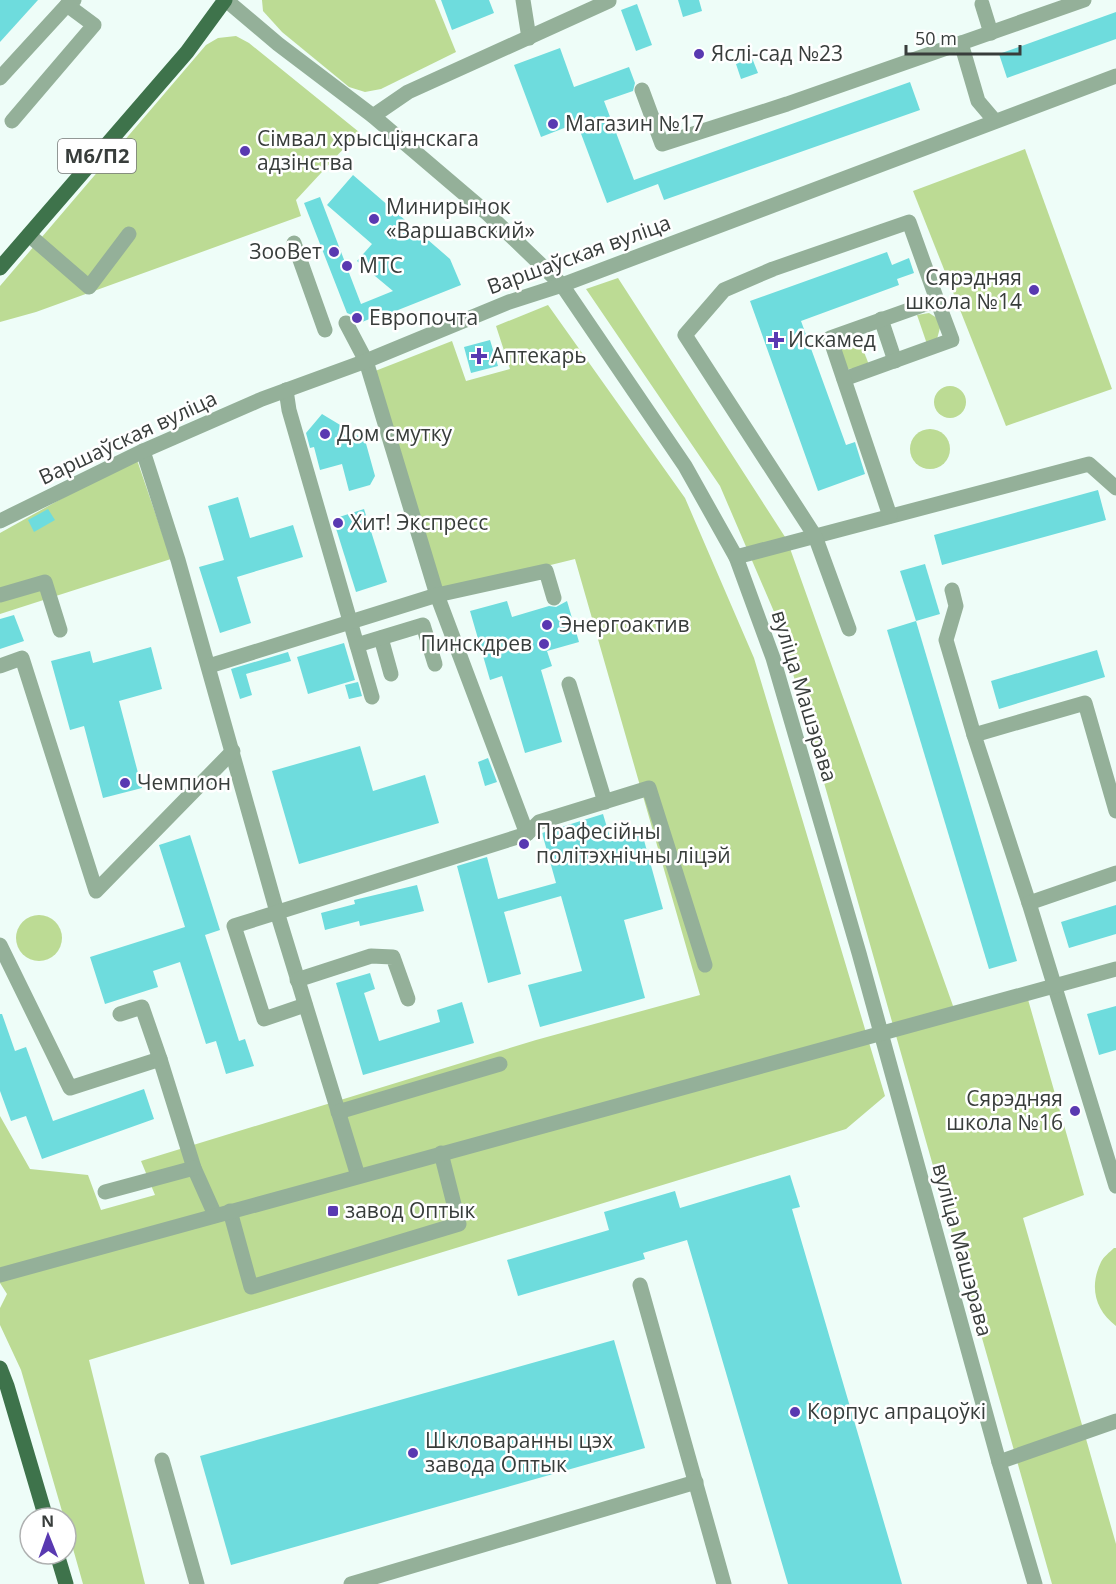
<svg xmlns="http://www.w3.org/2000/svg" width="1116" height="1584" font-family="'Open Sans',sans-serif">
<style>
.green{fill:#bcdb94}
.building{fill:#6edcdd}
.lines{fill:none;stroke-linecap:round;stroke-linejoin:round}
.minor{stroke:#94b099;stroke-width:15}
.major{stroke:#3e734b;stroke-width:15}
.poi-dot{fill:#5939b1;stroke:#fff;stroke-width:2}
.labels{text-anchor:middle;stroke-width:5;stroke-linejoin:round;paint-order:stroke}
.shield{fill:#fff;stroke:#747776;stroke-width:1.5}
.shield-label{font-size:20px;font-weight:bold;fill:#383d3b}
.poi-label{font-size:21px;fill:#383d3b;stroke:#fff;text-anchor:start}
.street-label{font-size:21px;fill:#383d3b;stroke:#fff}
</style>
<rect width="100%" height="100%" fill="#eefdf8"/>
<g class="green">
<path d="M262 0H435L456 52 381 89 365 92 349 87 282 32 263 11Z"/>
<path d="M236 36 249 43 359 132 296 200 301 216 36 312 0 322V286L206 45 218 38Z"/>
<path d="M1025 149 1112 389 1006 426 913 191Z"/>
<path d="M618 278 787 540 957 1017 1027 996 1084 1195 1023 1218 1116 1544V1584H1052L778 621 720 486 586 289Z"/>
<path d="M548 305 685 498 754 658 885 1096 846 1129 89 1360 145 1584H83L66 1524V1518H64L21 1370 0 1325V1308L7 1294 0 1283V1116L30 1169 88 1175 101 1210 155 1195 141 1161 536 1040 700 995 575 559 437 593 370 373 452 341 466 381 510 369 496 326Z"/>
<path d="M929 313 937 318 941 324 937 339 927 344 917 315Z"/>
<path d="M858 336 869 365 859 368 848 369C835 352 840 344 858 336Z"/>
<circle cx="950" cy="402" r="16"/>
<circle cx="930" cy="449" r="20"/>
<path d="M136 457 171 559 0 614V533Z"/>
<circle cx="39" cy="938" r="23"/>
<path d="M1114 1248H1116V1326C1095 1310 1089 1287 1101 1262 1103 1257 1110 1252 1114 1248Z"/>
</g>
<g class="building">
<path d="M0 0H38L0 42Z"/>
<path d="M441 0H489L494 13 452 30Z"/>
<path d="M678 0H699L702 11 683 17Z"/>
<path d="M637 4 652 45 636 51 621 10Z"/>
<path d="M1116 12V39L1007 78 999 54Z"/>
<path d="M560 48 574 87 629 67 635 83 633 91 604 101 634 180 910 82 920 110 664 200 658 184 607 203 577 123 541 137 514 65Z"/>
<path d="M752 58 758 73 741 79 736 64Z"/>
<path d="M353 175 450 259 461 285 383 316 382 314 357 324 352 315 347 313 304 203 320 197 361 304 393 291 357 261 372 244 327 205Z"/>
<path d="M887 252 892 265 909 258 914 273 897 279 899 285 801 321 846 445 855 442 865 474 818 491 750 301Z"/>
<path d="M490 340 498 366 471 373 464 347Z"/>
<path d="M322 414 365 440 375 476 370 485 349 491 342 464 320 470 314 447 310 448 306 433Z"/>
<path d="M1098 490 1106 520 942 565 934 535Z"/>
<path d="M238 497 250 538 293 525 303 557 237 577 251 623 220 633 199 567 224 560 208 506Z"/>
<path d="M48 509 55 520 34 532 28 520Z"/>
<path d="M364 509 387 582 356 592 333 519Z"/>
<path d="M925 564 940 614 916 621 900 571Z"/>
<path d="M507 601 512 617 549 606 556 607 567 601 579 642 547 651 552 666 541 670 562 742 525 753 502 676 490 680 470 611Z"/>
<path d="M14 615 24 641 0 649V619Z"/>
<path d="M916 621 1017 961 989 969 887 630Z"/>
<path d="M344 643 355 680 308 694 297 657Z"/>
<path d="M151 647 162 689 119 701 142 788 103 798 84 726 70 730 51 661 90 651 93 663Z"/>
<path d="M1097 650 1105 677 999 709 991 681Z"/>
<path d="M288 652 291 661 246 674 252 695 240 699 231 669Z"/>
<path d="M358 682 362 696 349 699 345 685Z"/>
<path d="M360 746 373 791 425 775 439 823 299 864 272 771Z"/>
<path d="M488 758 497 782 485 786 478 762Z"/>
<path d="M603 814 611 841 642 833 663 909 624 920 645 998 540 1027 528 985 582 971 561 896 504 912 521 974 488 983 457 866 487 857 498 899 556 883 542 833Z"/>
<path d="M190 835 220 930 205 935 239 1041 245 1039 254 1066 226 1074 216 1041 206 1044 180 962 153 971 158 987 105 1004 90 957 185 927 159 845Z"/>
<path d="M417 885 424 911 360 926 359 921 325 930 321 913 355 904 354 900Z"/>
<path d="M1116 905V934L1069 948 1061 922Z"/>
<path d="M370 973 375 989 364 993 379 1041 440 1022 437 1010 462 1002 474 1043 363 1075 336 983Z"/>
<path d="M1116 1006V1050L1099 1055 1087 1014Z"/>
<path d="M0 1014H2L15 1051 26 1047 53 1121 144 1089 154 1119 42 1159 26 1116 11 1121 0 1091Z"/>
<path d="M790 1175 800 1207 792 1209 902 1584H788L687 1240 643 1253 645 1259 518 1296 507 1260 609 1230 604 1212 675 1191 680 1208Z"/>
<path d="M614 1340 645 1448 231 1565 200 1456Z"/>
</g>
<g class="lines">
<g class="minor">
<path d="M226 0 278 44 373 116 488 214 562 285 685 466 736 557 773 658 859 953 999 1462 1035 1584"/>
<path d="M523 0 529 38"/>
<path d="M982 4 991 33"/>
<path d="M961 43 978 101 995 121"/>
<path d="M0 78 67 5 74 0"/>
<path d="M642 90 662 144 787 104 1084 0"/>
<path d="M373 116 408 92 609 1"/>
<path d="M12 121 94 25 67 5"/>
<path d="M29 235 89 287 129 234"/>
<path d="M294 243 325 330"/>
<path d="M881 319 895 361"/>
<path d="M346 323 366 361 437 595 527 834"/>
<path d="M844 379 952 340 937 300"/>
<path d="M286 390 289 410 372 697"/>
<path d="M143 451 178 560 277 912 358 1176"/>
<path d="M0 521 143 451 262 399 366 361 509 302 562 285 1116 76"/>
<path d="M736 557 1089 464 1116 488"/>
<path d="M952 590 956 606 946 640 974 735 1029 903 1116 1186"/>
<path d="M0 595 45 582 60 630"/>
<path d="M849 629 815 536 685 335 724 290 773 269 909 222 937 300 830 338 890 516"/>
<path d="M381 638 391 674"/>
<path d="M357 645 423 625 435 664"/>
<path d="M0 666 22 658 96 891 233 751"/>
<path d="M209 666 437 595 546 571 554 598"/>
<path d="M569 684 605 802"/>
<path d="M974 735 1085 703 1116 811"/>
<path d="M1029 903 1116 873"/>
<path d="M0 945 70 1088 160 1059 194 1168 215 1215"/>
<path d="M297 980 371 956 393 957 408 999"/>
<path d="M305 1005 264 1019 234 926 527 834 539 822 649 788 705 965"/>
<path d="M120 1014 142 1007 160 1059"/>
<path d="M338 1112 500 1064"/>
<path d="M105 1192 194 1168"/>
<path d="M230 1211 251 1287 459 1224 441 1153"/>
<path d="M0 1275 1116 969"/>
<path d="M640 1285 724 1584"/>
<path d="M162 1460 197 1584"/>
<path d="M999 1462 1116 1421"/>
<path d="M351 1584 696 1482"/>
</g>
<g class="major">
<path d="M0 268 187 52 225 0"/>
<path d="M0 1368 7 1386 46 1518"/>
<path d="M57 1554 66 1584"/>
</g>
</g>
<g class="poi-dot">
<circle cx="699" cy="54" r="6"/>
<circle cx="553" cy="124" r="6"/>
<circle cx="245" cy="151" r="6"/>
<circle cx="374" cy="219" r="6"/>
<circle cx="334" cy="252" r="6"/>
<circle cx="347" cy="266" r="6"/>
<circle cx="1034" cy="290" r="6"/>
<circle cx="357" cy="318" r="6"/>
<path d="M773 331h6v6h6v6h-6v6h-6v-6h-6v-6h6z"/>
<path d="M476 347h6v6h6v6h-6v6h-6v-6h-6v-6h6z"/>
<circle cx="325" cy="434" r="6"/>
<circle cx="338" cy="523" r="6"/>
<circle cx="547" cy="625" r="6"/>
<circle cx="544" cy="644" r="6"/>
<circle cx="125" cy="783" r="6"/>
<circle cx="524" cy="844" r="6"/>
<circle cx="1075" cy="1111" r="6"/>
<rect x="327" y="1205" width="12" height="12" rx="3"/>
<circle cx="795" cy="1412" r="6"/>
<circle cx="413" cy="1453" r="6"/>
</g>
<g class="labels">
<rect class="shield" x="58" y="139" width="78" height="34" rx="4.5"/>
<g class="shield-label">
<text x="97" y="163">М6/П2</text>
</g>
<g class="poi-label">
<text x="711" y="61">Яслі-сад №23</text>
<text x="565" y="131">Магазин №17</text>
<text x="257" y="146">Сімвал хрысціянскага<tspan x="257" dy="24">адзінства</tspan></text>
<text x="386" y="214">Минирынок<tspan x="386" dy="24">«Варшавский»</tspan></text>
<text x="322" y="259" text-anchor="end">ЗооВет</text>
<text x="359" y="273">МТС</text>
<text x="1022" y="285" text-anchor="end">Сярэдняя<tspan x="1022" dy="24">школа №14</tspan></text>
<text x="369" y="325">Европочта</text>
<text x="788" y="347">Искамед</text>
<text x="491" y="363">Аптекарь</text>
<text x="337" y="441">Дом смутку</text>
<text x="350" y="530">Хит! Экспресс</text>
<text x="559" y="632">Энергоактив</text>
<text x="532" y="651" text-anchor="end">Пинскдрев</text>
<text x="137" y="790">Чемпион</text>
<text x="536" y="839">Прафесійны<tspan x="536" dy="24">політэхнічны ліцэй</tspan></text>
<text x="1063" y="1106" text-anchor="end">Сярэдняя<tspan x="1063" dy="24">школа №16</tspan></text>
<text x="345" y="1218">завод Оптык</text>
<text x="807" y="1419">Корпус апрацоўкі</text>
<text x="425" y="1448">Шкловаранны цэх<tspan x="425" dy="24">завода Оптык</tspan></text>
</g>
<g class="street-label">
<text transform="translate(579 255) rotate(-20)" y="7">Варшаўская вуліца</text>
<text transform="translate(128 438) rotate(-25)" y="7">Варшаўская вуліца</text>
<text transform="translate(804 696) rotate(73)" y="7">вуліца Машэрава</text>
<text transform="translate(962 1250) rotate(75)" y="7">вуліца Машэрава</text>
</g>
</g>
<g transform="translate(48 1536) rotate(359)"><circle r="28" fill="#ffffff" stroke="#afb1b1" stroke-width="1.5"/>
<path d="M0-4.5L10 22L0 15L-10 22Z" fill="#5939b1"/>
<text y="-9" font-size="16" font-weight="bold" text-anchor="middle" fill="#383d3b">N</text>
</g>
<path d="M906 45v9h114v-9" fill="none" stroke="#383d3b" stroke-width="3"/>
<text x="915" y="45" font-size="18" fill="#383d3b" stroke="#ffffff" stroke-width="4.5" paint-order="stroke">50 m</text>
</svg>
